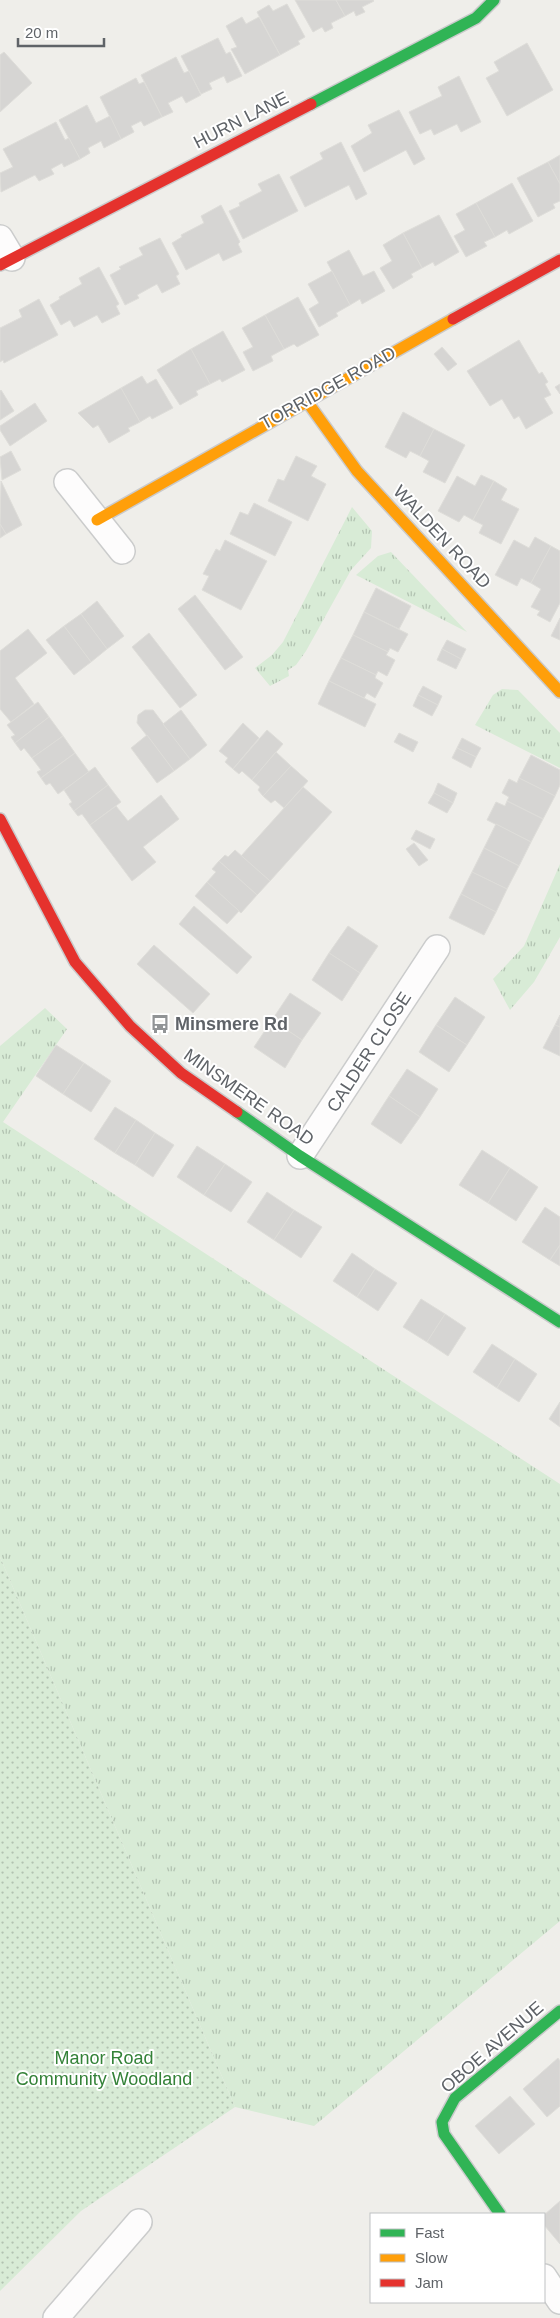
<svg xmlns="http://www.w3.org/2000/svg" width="560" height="2318" font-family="Helvetica,sans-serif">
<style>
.grass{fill:url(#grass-tufts)}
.park{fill:url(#park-dots)}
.building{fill:#d6d5d3;stroke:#deddd9}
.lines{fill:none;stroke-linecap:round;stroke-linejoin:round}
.street-casing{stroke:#cbcccc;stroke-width:28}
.fast-casing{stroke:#cacacb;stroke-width:14}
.slow-casing{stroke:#cacacb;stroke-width:14}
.jam-casing{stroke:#cacacb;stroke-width:14}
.street{stroke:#fdfcfc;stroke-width:25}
.fast{stroke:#30b455;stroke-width:11}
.slow{stroke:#ff9f0a;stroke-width:11}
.jam{stroke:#e5322d;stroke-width:11}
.labels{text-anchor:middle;stroke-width:4;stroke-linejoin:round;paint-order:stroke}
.street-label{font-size:18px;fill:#5f6368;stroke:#fff}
.poi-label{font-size:18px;font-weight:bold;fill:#5f6368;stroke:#fff;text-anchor:start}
.park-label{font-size:18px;fill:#348238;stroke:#fff}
</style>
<defs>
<pattern id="grass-tufts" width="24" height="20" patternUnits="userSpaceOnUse" patternTransform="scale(1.25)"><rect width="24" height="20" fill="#d8ebd6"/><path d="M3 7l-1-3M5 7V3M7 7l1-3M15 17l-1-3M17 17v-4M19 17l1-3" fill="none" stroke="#b2c2b1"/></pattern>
<pattern id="park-dots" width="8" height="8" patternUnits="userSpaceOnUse" patternTransform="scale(1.25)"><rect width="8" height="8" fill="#d8ebd6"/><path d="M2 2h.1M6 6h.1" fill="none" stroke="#b2c2b1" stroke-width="1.8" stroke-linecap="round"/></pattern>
</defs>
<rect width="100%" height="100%" fill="#efeeea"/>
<g class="grass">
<path d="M352 507 372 531 371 548 351 570 306 651 296 665 288 670 289 676 270 686 255 668 272 655 283 642Z"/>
<path d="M391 552 467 632 356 575 378 556Z"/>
<path d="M502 689 518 690 560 733V768L475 725 493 695Z"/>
<path d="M560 864V937L534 982 510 1010 493 979 524 946Z"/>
<path d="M45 1008 67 1029 3 1122 560 1484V1921L314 2126 235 2107 0 1557V1046Z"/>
</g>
<path class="park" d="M0 1557 235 2107 81 2211 0 2291Z"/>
<g class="building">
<path d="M295 0H336L345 16 331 23 333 28 325 32 322 27 313 32Z"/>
<path d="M336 0H373L374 1 362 7 365 12 356 16 354 11 345 16Z"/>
<path d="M287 4 305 37 298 41 300 44 280 55 257 12 269 5 273 11Z"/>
<path d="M242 17 246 24 259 17 280 55 245 74 231 49 237 47 226 26Z"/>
<path d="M218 38 226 54 230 52 242 76 227 83 224 76 209 83 212 89 201 94 181 56Z"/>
<path d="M527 43 553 90 507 116 486 78 499 71 494 62Z"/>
<path d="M4 52 32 83 0 112V55Z"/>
<path d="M176 57 184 73 189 71 201 95 186 103 182 96 168 103 173 112 162 117 141 75Z"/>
<path d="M459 76 481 122 461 132 457 124 434 135 431 129 420 134 409 112 442 96 438 87Z"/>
<path d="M136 78 139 84 144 82 162 117 144 126 141 121 131 126 134 132 121 139 100 97Z"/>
<path d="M87 105 96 123 110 116 121 139 104 148 101 141 88 148 90 153 80 159 59 120Z"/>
<path d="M399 110 425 159 414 165 406 150 364 172 351 146 372 133 368 125Z"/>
<path d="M56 122 65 140 69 138 80 159 64 167 62 163 51 169 54 174 39 181 35 175 1 192 0 173 13 167 3 149Z"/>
<path d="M341 142 367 194 356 200 349 185 305 207 290 177 323 159 320 153Z"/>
<path d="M560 155V184L548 162Z"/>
<path d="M548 162 560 184V201L553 204 555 208 538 217 517 178Z"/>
<path d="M279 174 298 211 243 239 229 211 240 206 239 203 262 191 258 184Z"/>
<path d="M512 183 533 221 509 234 507 230 495 237 476 203Z"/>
<path d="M476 203 495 237 484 242 487 246 466 257 454 236 465 230 456 214Z"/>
<path d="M221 205 240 242 238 244 242 252 223 261 219 253 186 270 172 243 182 237 181 235 204 223 201 216Z"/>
<path d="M439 215 459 252 435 266 433 262 422 268 403 233Z"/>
<path d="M403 233 422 268 411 274 413 277 393 289 380 268 392 261 383 245Z"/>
<path d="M160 238 179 274 176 276 180 284 162 293 157 284 137 295 139 298 125 305 110 275 121 269 119 267 143 255 139 248Z"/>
<path d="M349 250 363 276 374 271 385 291 362 304 360 299 350 305 327 262Z"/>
<path d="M99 267 119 304 116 306 120 314 102 323 97 315 74 327 70 320 61 325 50 305 60 299 59 297 82 284 79 278Z"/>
<path d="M332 271 350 305 336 313 338 316 319 327 309 309 319 303 308 284Z"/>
<path d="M298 297 319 335 297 347 294 344 284 349 265 315Z"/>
<path d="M39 299 58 335 4 363 3 360 0 362V328L22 317 19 310Z"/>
<path d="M265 315 284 349 271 356 273 361 253 371 243 352 253 347 242 328Z"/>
<path d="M223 331 245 370 222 382 220 379 210 384 191 349Z"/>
<path d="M519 340 539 374 542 372 548 382 545 384 551 395 544 398 553 413 526 429 519 416 514 419 502 399 490 406 467 371Z"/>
<path d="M442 347 457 364 448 371 434 354Z"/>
<path d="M191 349 210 384 196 391 198 395 180 405 157 370Z"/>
<path d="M142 376 147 384 156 379 173 408 152 419 150 416 140 422 121 388Z"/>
<path d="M560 384V394L555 387Z"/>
<path d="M121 388 140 422 128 428 130 431 109 443 98 425 93 428 78 413Z"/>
<path d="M1 390 14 411 0 420V391Z"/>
<path d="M35 403 47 421 10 446 0 430V426Z"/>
<path d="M403 412 434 429 420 456 410 451 406 458 385 447Z"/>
<path d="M434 429 465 445 445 483 423 472 429 461 420 456Z"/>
<path d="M11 451 21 470 2 480 0 457Z"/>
<path d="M296 456 317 466 311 476 326 484 308 521 268 501 278 479 284 481Z"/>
<path d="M481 475 494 481 473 520 464 515 459 522 438 511 457 476 475 486Z"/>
<path d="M1 481 22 525 6 534 0 524Z"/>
<path d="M494 481 507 489 501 500 519 509 501 544 479 533 483 525 473 520Z"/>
<path d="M254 503 292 522 275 556 230 534 240 512 248 515Z"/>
<path d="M0 524 6 534 0 538Z"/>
<path d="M535 537 551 546 531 583 521 578 517 586 495 575 514 540 529 548Z"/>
<path d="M225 540 267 561 241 610 202 590 209 576 203 574 216 549 220 551Z"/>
<path d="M551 546 560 551V603L550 622 537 615 540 611 531 607 541 589 531 583Z"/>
<path d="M376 588 411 606 399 629 364 612Z"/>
<path d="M195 595 243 657 225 670 178 609Z"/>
<path d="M97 601 124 636 107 649 81 614Z"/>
<path d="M364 612 408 634 398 652 390 648 388 652 353 635Z"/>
<path d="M81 614 107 649 91 662 64 626Z"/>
<path d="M560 618V640L551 636Z"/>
<path d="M64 626 91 662 74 675 46 640Z"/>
<path d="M28 629 47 653 15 678 34 704 11 722 0 709V651Z"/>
<path d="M149 633 197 695 180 708 132 647Z"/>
<path d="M353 635 388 652 386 655 395 660 387 676 378 671 376 675 341 658Z"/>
<path d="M447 640 466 649 461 659 442 649Z"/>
<path d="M442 649 461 659 456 669 437 660Z"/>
<path d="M341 658 376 675 375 678 383 683 375 698 367 693 364 698 329 681Z"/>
<path d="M329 681 376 704 365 727 318 704Z"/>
<path d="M423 686 442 696 438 705 418 695Z"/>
<path d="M418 695 438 705 432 716 413 706Z"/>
<path d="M38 702 49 717 15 743 11 737 15 735 7 725Z"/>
<path d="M145 710H153L190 759 174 771 137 723 138 715Z"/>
<path d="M181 710 207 745 190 759 163 724Z"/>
<path d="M49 717 63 736 32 758 24 748 21 751 15 743Z"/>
<path d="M243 723 259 738 233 769 225 762 228 758 219 751Z"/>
<path d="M267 730 283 744 252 780 242 771 239 774 233 769Z"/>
<path d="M399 733 418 742 413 752 394 742Z"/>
<path d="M147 735 174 771 157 783 131 748Z"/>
<path d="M63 736 75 753 41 778 37 772 41 770 32 758Z"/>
<path d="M462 738 481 748 476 757 457 748Z"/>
<path d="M457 748 476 757 471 768 452 758Z"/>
<path d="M276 752 291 766 263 796 258 790 260 787 252 780Z"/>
<path d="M75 753 89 772 58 794 50 783 46 785 41 778Z"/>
<path d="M531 755 560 770V785L555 796 519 778Z"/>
<path d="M291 766 308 781 284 808 275 800 271 803 263 796Z"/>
<path d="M95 767 108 785 74 811 69 804 72 802 64 790Z"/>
<path d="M519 778 555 796 543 819 507 801 509 797 502 793 509 779 517 783Z"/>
<path d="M438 783 457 793 453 803 434 793Z"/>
<path d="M108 785 121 802 90 825 82 814 78 816 74 811Z"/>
<path d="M303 787 332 812 270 881 241 856Z"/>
<path d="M434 793 453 803 447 813 428 803Z"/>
<path d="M161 795 179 819 143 847 156 862 132 881 90 825 116 806 128 821Z"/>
<path d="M507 801 543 819 531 842 487 820 496 802 505 806Z"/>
<path d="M496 824 531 842 519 866 484 848Z"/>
<path d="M416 830 435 839 430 849 411 839Z"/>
<path d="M414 843 428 860 419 866 406 849Z"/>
<path d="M484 848 519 866 507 889 472 872Z"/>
<path d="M235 850 270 881 257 895 219 861 225 855 228 857Z"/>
<path d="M219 861 257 895 241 913 207 882 216 872 212 869Z"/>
<path d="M472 872 507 889 496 912 461 894Z"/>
<path d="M207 882 239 911 227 924 195 896Z"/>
<path d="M461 894 496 912 484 935 449 918Z"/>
<path d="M194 906 252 957 237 974 179 924Z"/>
<path d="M348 926 378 946 360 973 329 953Z"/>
<path d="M154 945 210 994 193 1013 137 964Z"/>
<path d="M329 953 360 973 342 1001 312 980Z"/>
<path d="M290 993 321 1013 302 1040 272 1020Z"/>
<path d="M455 997 485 1017 467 1045 436 1025Z"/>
<path d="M560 1015V1027L555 1025Z"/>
<path d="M272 1020 302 1040 285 1068 254 1047Z"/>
<path d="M436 1025 467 1045 449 1072 419 1052Z"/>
<path d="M555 1025 560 1027V1056L543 1048Z"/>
<path d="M56 1045 84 1063 63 1094 36 1076Z"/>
<path d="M84 1063 111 1081 91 1112 63 1094Z"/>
<path d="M407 1069 438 1089 420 1117 389 1096Z"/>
<path d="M389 1096 420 1117 401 1144 371 1124Z"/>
<path d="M115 1107 136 1120 115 1153 94 1139Z"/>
<path d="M136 1120 155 1133 135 1165 115 1153Z"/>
<path d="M155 1133 174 1145 153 1177 135 1165Z"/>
<path d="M197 1146 225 1164 204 1195 177 1177Z"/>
<path d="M482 1150 510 1168 488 1203 459 1185Z"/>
<path d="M225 1164 252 1182 231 1212 204 1195Z"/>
<path d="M510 1168 538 1187 516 1221 488 1203Z"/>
<path d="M267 1192 294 1210 274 1240 247 1222Z"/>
<path d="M545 1207 560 1217V1245L550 1260 522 1242Z"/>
<path d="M294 1210 322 1227 301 1258 274 1240Z"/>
<path d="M560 1245V1266L550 1260Z"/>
<path d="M352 1253 375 1269 357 1297 333 1281Z"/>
<path d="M375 1269 397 1283 378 1311 357 1297Z"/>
<path d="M421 1299 445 1314 427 1342 403 1327Z"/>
<path d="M445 1314 466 1328 448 1356 427 1342Z"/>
<path d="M492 1344 515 1359 497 1388 473 1372Z"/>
<path d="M515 1359 537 1374 519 1402 497 1388Z"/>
<path d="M560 1402V1427L549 1419Z"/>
<path d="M558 2058 560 2061V2106L547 2117 523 2089Z"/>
<path d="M510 2096 535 2124 499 2154 475 2126Z"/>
<path d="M560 2201V2244L544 2225V2215Z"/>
</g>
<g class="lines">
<g class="street-casing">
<g id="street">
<path d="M0 238 12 258"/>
<path d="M67 482 122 551"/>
<path d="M300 1156 437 948"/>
<path d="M544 2277 560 2301"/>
<path d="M56 2318 139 2222"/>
</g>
</g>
<g class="fast-casing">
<g id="fast">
<path d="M311 104 476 18 494 0"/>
<path d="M237 1112 300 1156 560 1322"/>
<path d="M500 2214 444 2134 442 2122 455 2098 560 2011"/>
</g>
</g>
<g class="slow-casing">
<g id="slow">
<path d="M306 400 357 471 560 692"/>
<path d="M97 520 453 319"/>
</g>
</g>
<g class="jam-casing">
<g id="jam">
<path d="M0 265 311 104"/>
<path d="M453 319 560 260"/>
<path d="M0 819 75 962 130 1026 181 1073 237 1112"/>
</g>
</g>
<use href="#street" class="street"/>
<use href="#fast" class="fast"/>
<use href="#slow" class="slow"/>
<use href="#jam" class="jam"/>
</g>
<defs>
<g id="bus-bare" transform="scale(1.5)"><path d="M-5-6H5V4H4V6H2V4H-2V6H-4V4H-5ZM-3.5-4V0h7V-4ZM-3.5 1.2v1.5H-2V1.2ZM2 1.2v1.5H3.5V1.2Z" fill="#919496" stroke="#fff" stroke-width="2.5" paint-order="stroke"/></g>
</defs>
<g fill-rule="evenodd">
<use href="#bus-bare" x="160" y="1024"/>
</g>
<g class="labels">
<g class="street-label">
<text transform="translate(241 120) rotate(-27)" y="6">HURN LANE</text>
<text transform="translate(328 388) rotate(-29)" y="6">TORRIDGE ROAD</text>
<text transform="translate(442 537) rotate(47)" y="6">WALDEN ROAD</text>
<text transform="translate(369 1052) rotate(-57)" y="6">CALDER CLOSE</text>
<text transform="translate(249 1097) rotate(35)" y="6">MINSMERE ROAD</text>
<text transform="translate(492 2047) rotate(-41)" y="6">OBOE AVENUE</text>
</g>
<g class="poi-label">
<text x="175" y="1030">Minsmere Rd</text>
</g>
<g class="park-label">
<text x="104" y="2064">Manor Road<tspan x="104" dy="21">Community Woodland</tspan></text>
</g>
</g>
<rect x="370" y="2213" width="175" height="90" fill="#ffffff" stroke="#bfc1c3"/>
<rect x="380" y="2229" width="25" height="8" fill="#30b455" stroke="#bfc1c3"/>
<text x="415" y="2238" font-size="15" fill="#5f6368">Fast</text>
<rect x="380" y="2254" width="25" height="8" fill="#ff9f0a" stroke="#bfc1c3"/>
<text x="415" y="2263" font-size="15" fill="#5f6368">Slow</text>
<rect x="380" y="2279" width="25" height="8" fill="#e5322d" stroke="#bfc1c3"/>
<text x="415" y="2288" font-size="15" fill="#5f6368">Jam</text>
<path d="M18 38v8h86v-8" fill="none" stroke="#5f6368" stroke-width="2.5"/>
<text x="25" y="38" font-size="15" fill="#5f6368" stroke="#ffffff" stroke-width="4" paint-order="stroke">20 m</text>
</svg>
